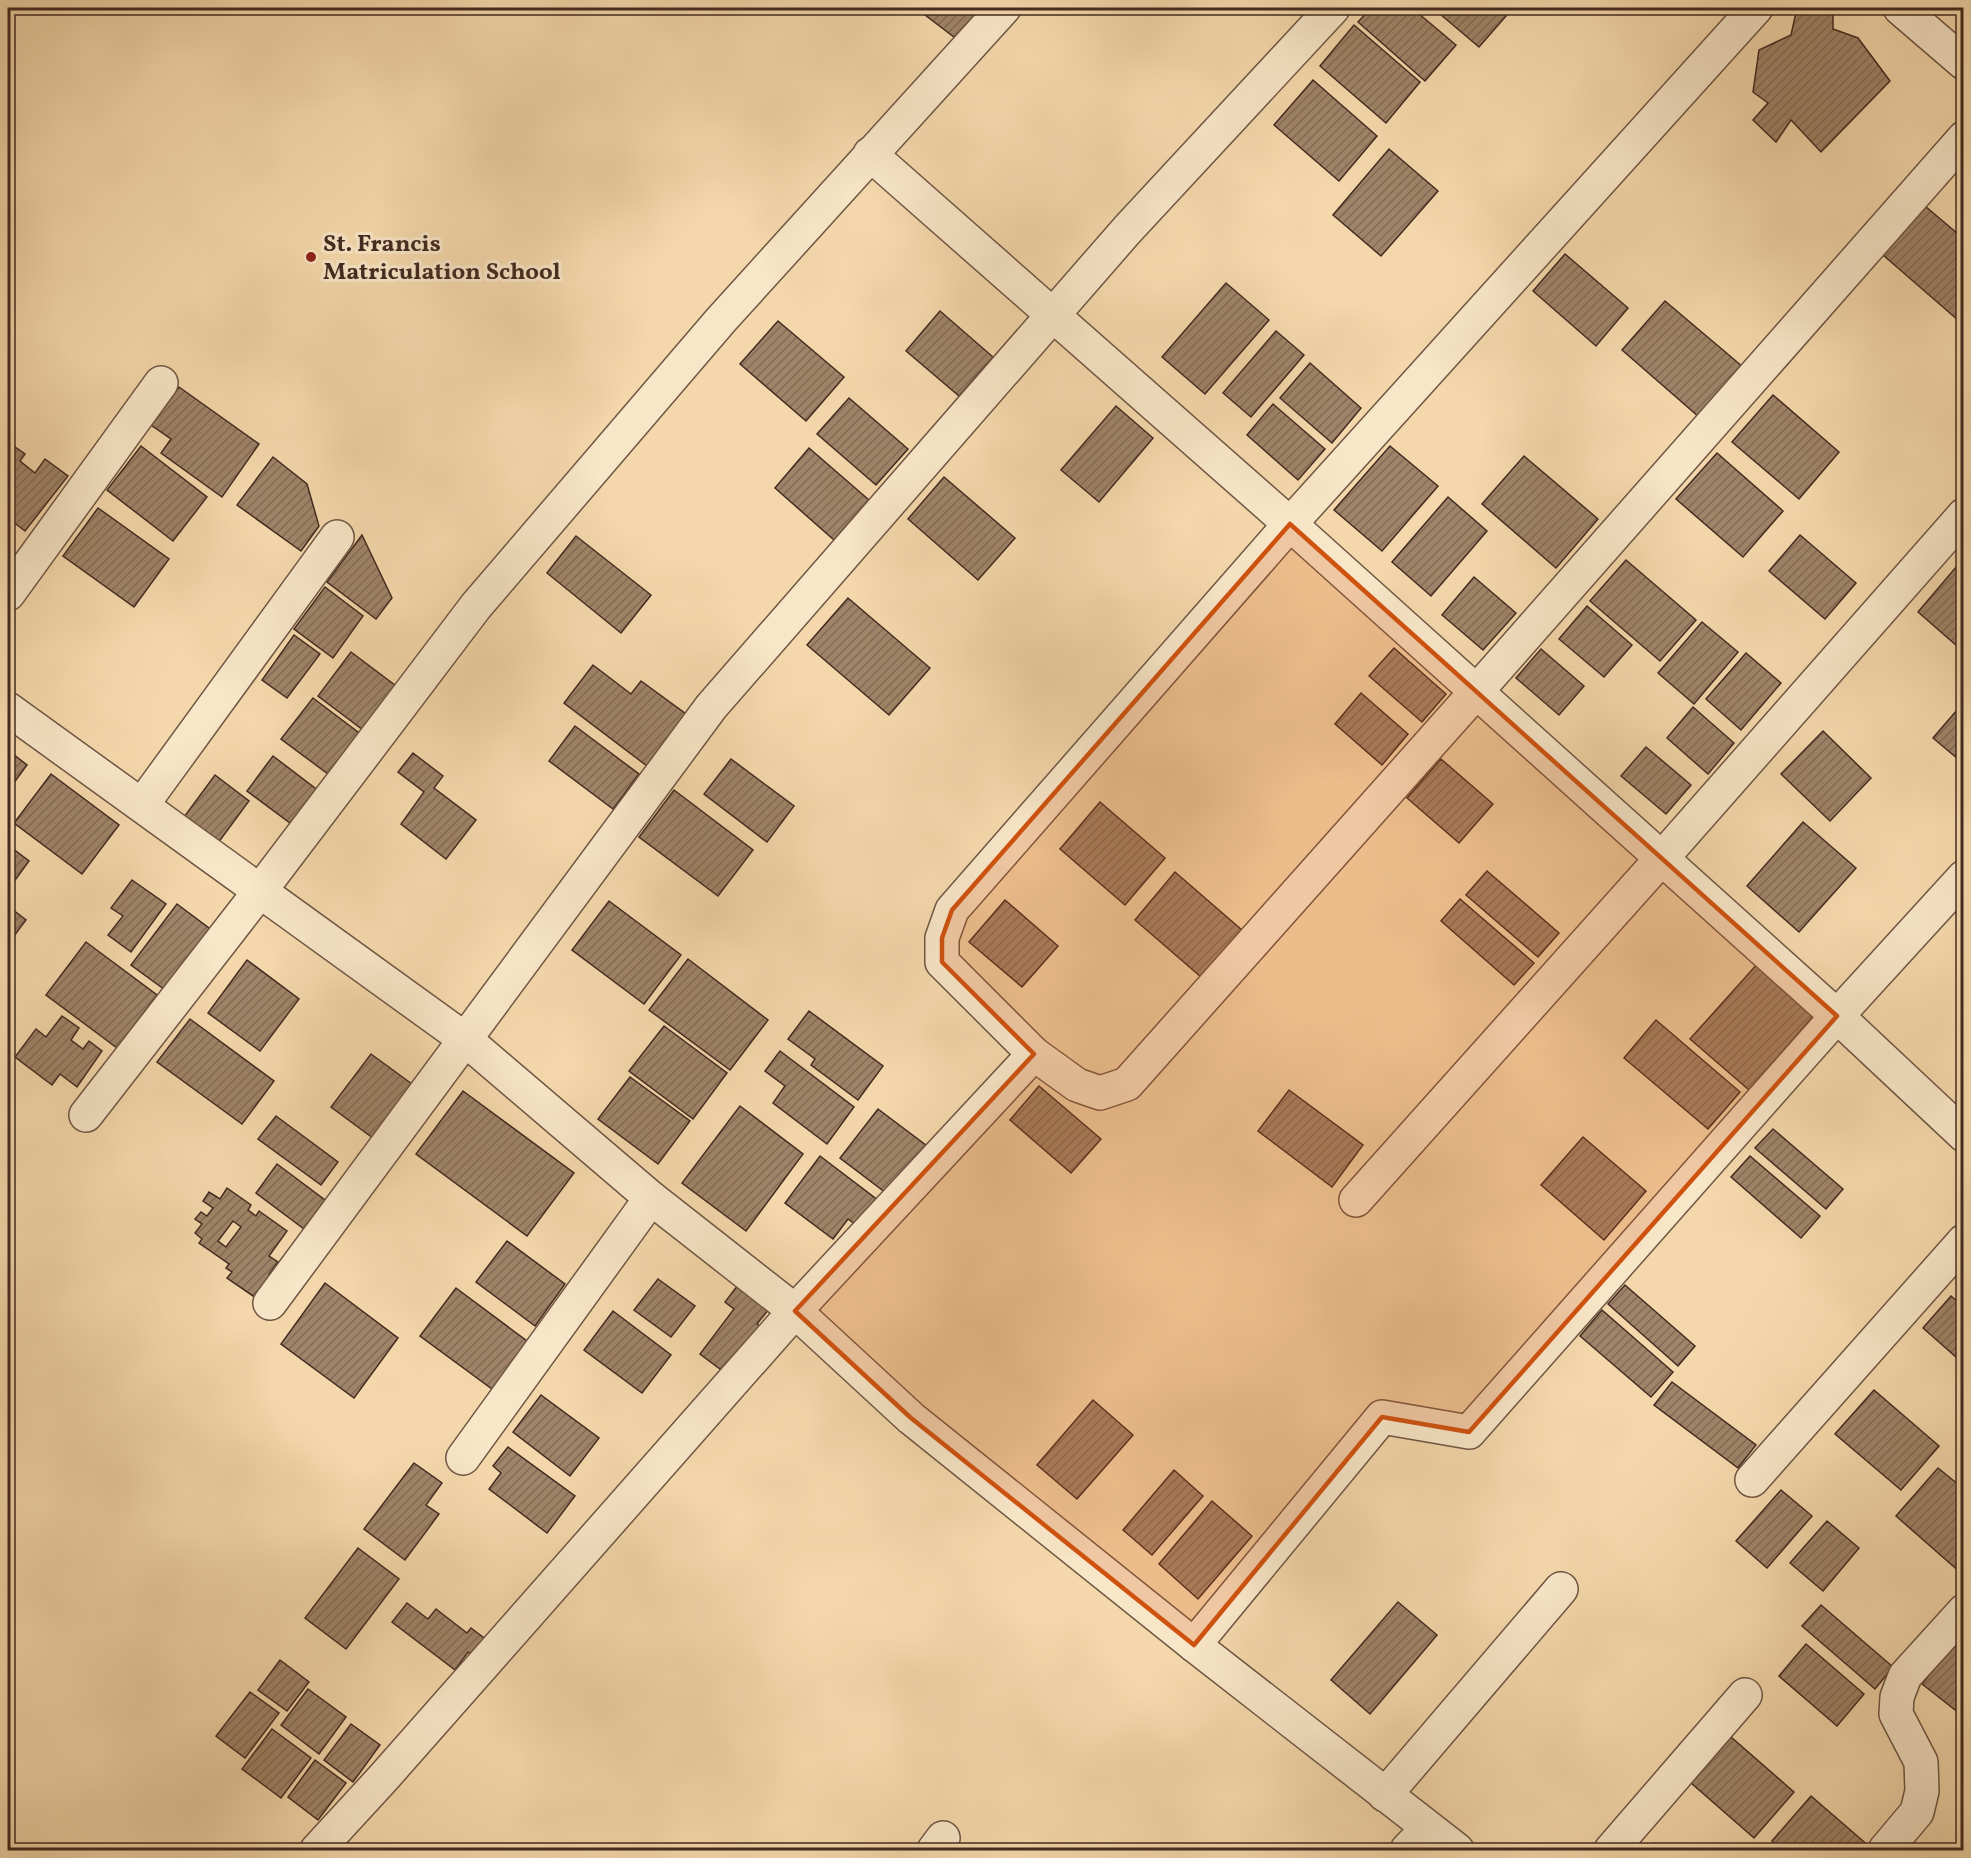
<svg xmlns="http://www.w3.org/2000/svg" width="1971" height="1858" font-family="Vollkorn,serif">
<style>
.building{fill:url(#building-hatch);stroke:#432a21;stroke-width:1.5;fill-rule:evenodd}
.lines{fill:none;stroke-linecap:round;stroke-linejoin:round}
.minor-casing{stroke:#6f5644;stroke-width:36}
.minor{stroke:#f8e6c8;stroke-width:33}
.marked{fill:#cf520f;fill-opacity:0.2;stroke:#cf520f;stroke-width:4.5;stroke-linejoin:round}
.poi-dot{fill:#8f2418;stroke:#f8e6c8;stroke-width:2}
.labels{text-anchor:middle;stroke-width:6;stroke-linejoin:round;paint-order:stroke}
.poi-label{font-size:24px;font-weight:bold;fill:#432a21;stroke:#f8e6c8;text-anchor:start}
</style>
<defs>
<pattern id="building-hatch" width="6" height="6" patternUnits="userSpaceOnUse" patternTransform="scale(1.5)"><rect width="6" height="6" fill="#9f8469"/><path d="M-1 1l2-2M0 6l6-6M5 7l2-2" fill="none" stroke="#836c56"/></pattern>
</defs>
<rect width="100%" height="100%" fill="#f4d8ab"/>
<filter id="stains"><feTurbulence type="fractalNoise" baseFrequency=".00333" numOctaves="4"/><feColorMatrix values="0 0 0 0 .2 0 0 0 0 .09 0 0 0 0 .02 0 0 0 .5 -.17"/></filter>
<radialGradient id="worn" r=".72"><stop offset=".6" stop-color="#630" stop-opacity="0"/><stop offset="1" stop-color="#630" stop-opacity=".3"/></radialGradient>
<g class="building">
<path d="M916 8H991L963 44Z"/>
<path d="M1371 8H1412L1456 45 1425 81 1358 22Z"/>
<path d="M1433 8H1513L1479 47Z"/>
<path d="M1797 8H1833V29L1858 38 1890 81 1821 152 1791 120 1776 142 1753 120 1768 103 1753 92 1759 50 1791 35Z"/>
<path d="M1354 25 1420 82 1386 123 1320 66Z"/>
<path d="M1313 80 1377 136 1339 181 1274 125Z"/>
<path d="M1389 149 1438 191 1381 256 1333 215Z"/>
<path d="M1925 206 1964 239V315L1959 321 1883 255Z"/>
<path d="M1565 254 1628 308 1596 346 1533 291Z"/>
<path d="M1226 283 1269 320 1205 394 1162 357Z"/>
<path d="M1665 301 1743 367 1699 417 1622 350Z"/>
<path d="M940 311 993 357 959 396 906 351Z"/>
<path d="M778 321 844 377 806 421 740 364Z"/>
<path d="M1276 331 1304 355 1251 417 1223 393Z"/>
<path d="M1310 363 1361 408 1332 443 1280 398Z"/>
<path d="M179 387 259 444 222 497 161 453 171 439 151 425Z"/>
<path d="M1773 395 1839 452 1799 499 1732 442Z"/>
<path d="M849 398 908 449 876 485 817 434Z"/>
<path d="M1273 404 1325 449 1298 480 1247 435Z"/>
<path d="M1116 406 1153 438 1099 502 1061 470Z"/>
<path d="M8 442 25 454 20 461 35 473 45 459 68 476 25 531 8 518Z"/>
<path d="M141 446 207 497 173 541 107 490Z"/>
<path d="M1390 446 1438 486 1382 551 1334 510Z"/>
<path d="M809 448 869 500 834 540 775 488Z"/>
<path d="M1717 453 1783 511 1743 557 1676 499Z"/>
<path d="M1524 456 1598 519 1556 568 1482 504Z"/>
<path d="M273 457 307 484 319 526 301 551 237 505Z"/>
<path d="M944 477 1015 538 978 580 908 519Z"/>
<path d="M1448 497 1487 531 1431 596 1392 562Z"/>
<path d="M98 508 169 559 134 607 63 556Z"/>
<path d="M362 535 392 598 376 619 327 582Z"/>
<path d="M1800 535 1856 583 1825 619 1769 571Z"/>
<path d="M576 536 651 595 621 633 547 573Z"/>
<path d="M1626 560 1696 620 1660 661 1590 601Z"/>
<path d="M1957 566 1964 571V652L1918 612Z"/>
<path d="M1474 577 1516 613 1483 650 1442 615Z"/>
<path d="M325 587 363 616 333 658 294 629Z"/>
<path d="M848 598 930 668 889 715 807 645Z"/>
<path d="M1587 606 1632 645 1604 677 1559 639Z"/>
<path d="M1702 622 1738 652 1694 704 1658 673Z"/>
<path d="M294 635 320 654 287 698 262 680Z"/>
<path d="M1394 648 1446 694 1422 722 1369 676Z"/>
<path d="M1541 649 1584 686 1559 715 1516 678Z"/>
<path d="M351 652 404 692 371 736 318 696Z"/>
<path d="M1746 653 1781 683 1741 730 1706 699Z"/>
<path d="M593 665 631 694 641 681 686 714 647 766 564 703Z"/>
<path d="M1361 693 1408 734 1382 765 1335 724Z"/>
<path d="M313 698 367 739 336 780 281 739Z"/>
<path d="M1964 702V764L1933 738Z"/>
<path d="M1693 707 1734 743 1708 774 1667 738Z"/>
<path d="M575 726 639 774 613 809 549 761Z"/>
<path d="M1823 731 1871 778 1830 821 1781 774Z"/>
<path d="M1646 747 1691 785 1666 814 1621 776Z"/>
<path d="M8 750 27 765 8 791Z"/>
<path d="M413 753 443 776 434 788 476 820 446 859 401 824 424 792 398 772Z"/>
<path d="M273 756 324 795 298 829 247 791Z"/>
<path d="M731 759 794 806 767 842 704 794Z"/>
<path d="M1441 759 1493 804 1459 843 1407 798Z"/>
<path d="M51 774 119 825 82 874 14 823Z"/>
<path d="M215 775 249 801 218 843 184 817Z"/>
<path d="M674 790 753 850 718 896 639 837Z"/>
<path d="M1100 802 1165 858 1125 905 1060 849Z"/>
<path d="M1803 822 1856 868 1799 932 1747 886Z"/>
<path d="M8 845 29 861 8 890Z"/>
<path d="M1487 871 1559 933 1538 957 1466 895Z"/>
<path d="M1175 872 1242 930 1201 977 1135 920Z"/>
<path d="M132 880 166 904 131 952 108 935 123 916 111 908Z"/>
<path d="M1460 899 1534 963 1514 985 1441 921Z"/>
<path d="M1005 900 1058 946 1022 987 969 942Z"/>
<path d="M609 901 681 955 644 1004 572 950Z"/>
<path d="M177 904 217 934 172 995 131 965Z"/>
<path d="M8 906 26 920 8 944Z"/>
<path d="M86 942 157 995 117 1048 46 995Z"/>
<path d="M688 959 768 1020 730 1070 649 1010Z"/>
<path d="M247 960 299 999 260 1051 208 1013Z"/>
<path d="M1759 962 1816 1013 1749 1090 1690 1039Z"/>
<path d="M809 1011 883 1066 858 1100 811 1065 815 1059 788 1039Z"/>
<path d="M62 1016 79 1028 71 1040 83 1049 89 1041 102 1051 77 1087 60 1074 52 1085 15 1057 36 1029 46 1037Z"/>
<path d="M190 1019 274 1081 242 1124 157 1062Z"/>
<path d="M1656 1020 1740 1092 1708 1129 1624 1058Z"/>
<path d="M664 1026 727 1073 693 1119 629 1071Z"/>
<path d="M780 1051 854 1107 827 1144 773 1103 785 1086 765 1071Z"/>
<path d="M371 1054 420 1090 381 1144 331 1107Z"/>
<path d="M630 1077 690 1121 658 1164 598 1119Z"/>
<path d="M1039 1086 1101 1139 1071 1173 1010 1120Z"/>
<path d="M1289 1090 1363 1145 1332 1187 1258 1131Z"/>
<path d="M463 1091 574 1173 527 1236 416 1154Z"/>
<path d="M740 1106 803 1154 746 1231 682 1183Z"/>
<path d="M878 1109 927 1146 890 1196 840 1158Z"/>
<path d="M276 1116 338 1162 321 1185 258 1139Z"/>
<path d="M1773 1129 1843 1189 1826 1209 1755 1148Z"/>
<path d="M1583 1137 1646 1191 1604 1240 1541 1185Z"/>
<path d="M820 1156 879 1201 859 1227 848 1219 833 1239 785 1203Z"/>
<path d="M1750 1156 1820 1216 1801 1238 1731 1177Z"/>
<path d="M277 1164 325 1200 304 1229 256 1193Z"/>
<path d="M227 1188 251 1205 248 1210 256 1216 259 1211 287 1231 269 1256 278 1262 269 1274 280 1282 256 1298 227 1278 232 1272 226 1268 229 1264 199 1243 202 1239 195 1233 202 1224 195 1219 201 1212 207 1216 213 1208 203 1201 209 1192 220 1199ZM233 1221 241 1227 226 1247 218 1241Z"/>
<path d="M507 1241 565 1284 535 1326 476 1282Z"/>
<path d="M744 1277 776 1300 757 1324 763 1329 728 1375 700 1354 734 1309 725 1302Z"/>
<path d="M658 1279 695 1306 671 1337 634 1310Z"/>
<path d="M325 1283 398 1338 354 1398 281 1344Z"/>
<path d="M1625 1285 1695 1346 1678 1366 1608 1304Z"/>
<path d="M456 1288 527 1341 492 1389 420 1336Z"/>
<path d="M1951 1296 1964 1307V1364L1923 1328Z"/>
<path d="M1602 1310 1673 1372 1651 1397 1580 1336Z"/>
<path d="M613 1311 671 1355 642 1393 584 1350Z"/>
<path d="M1672 1382 1756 1445 1738 1468 1654 1405Z"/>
<path d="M1874 1390 1939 1446 1901 1490 1835 1434Z"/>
<path d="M541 1395 599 1438 570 1476 513 1432Z"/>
<path d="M1093 1400 1133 1435 1077 1499 1037 1465Z"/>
<path d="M508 1447 575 1496 547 1533 489 1489 501 1473 493 1466Z"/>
<path d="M414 1463 442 1483 426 1505 439 1514 405 1560 364 1529Z"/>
<path d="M1938 1468 1964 1489V1570L1961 1573 1896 1516Z"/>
<path d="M1174 1470 1203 1496 1152 1555 1123 1530Z"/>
<path d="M1781 1490 1812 1516 1767 1568 1736 1541Z"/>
<path d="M1212 1501 1252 1536 1198 1599 1159 1564Z"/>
<path d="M1827 1521 1859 1548 1823 1591 1790 1563Z"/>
<path d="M358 1548 399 1579 346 1649 305 1618Z"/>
<path d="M1398 1602 1437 1635 1370 1714 1331 1680Z"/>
<path d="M407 1603 428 1619 436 1609 467 1633 471 1628 488 1641 476 1658 468 1652 455 1670 392 1622Z"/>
<path d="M1821 1605 1893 1667 1875 1689 1802 1626Z"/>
<path d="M1963 1633 1964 1634V1717L1922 1684Z"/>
<path d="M1806 1644 1864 1694 1837 1726 1779 1676Z"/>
<path d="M280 1660 309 1682 287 1711 258 1690Z"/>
<path d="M308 1689 346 1717 319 1754 281 1725Z"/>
<path d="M250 1692 279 1713 245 1758 216 1736Z"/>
<path d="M351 1724 380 1745 353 1782 324 1760Z"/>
<path d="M272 1729 311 1758 281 1798 242 1769Z"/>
<path d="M1731 1737 1794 1792 1754 1838 1691 1783Z"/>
<path d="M315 1760 346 1783 318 1820 288 1797Z"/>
<path d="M1811 1796 1870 1847 1867 1850H1782L1772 1841Z"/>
<path d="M1655 1843 1663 1850H1648Z"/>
</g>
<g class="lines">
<g class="minor-casing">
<g id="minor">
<path d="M1900 8 1964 63"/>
<path d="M870 154 1290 524 1837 1016 1964 1135"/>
<path d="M8 594 161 383"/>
<path d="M8 709 466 1040 651 1198 795 1311 911 1418 1194 1645 1457 1850"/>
<path d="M142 805 337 537"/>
<path d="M1034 1054 942 962V938L952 910 1290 524 1756 8"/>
<path d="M86 1115 260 891 476 606 721 320 1004 8"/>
<path d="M1356 1200 1662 858 1964 515"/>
<path d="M270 1303 711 707 1127 230 1333 8"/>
<path d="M463 1458 651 1198"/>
<path d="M1752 1480 1964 1241"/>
<path d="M1194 1645 1382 1417 1469 1432 1837 1016 1964 877"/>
<path d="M1385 1795 1561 1589"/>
<path d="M317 1850 385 1776 795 1311 1034 1054 1077 1085 1100 1093 1127 1084 1476 692 1964 138"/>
<path d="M934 1850 943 1838"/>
<path d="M1407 1850 1428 1828"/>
<path d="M1611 1850 1745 1695"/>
<path d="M1885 1850 1917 1812 1922 1791 1921 1762 1896 1714 1897 1697 1905 1676 1964 1611"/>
</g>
</g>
<use href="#minor" class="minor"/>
</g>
<path class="marked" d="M1290 524 1837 1016 1469 1432 1382 1417 1194 1645 911 1418 795 1311 1034 1054 942 962V938L952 910Z"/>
<circle class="poi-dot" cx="311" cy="257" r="6"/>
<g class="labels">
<g class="poi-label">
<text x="323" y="251">St. Francis<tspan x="323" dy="28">Matriculation School</tspan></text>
</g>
</g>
<rect width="1971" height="1858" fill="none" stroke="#f4d8ab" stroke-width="30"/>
<rect x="9" y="9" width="1953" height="1840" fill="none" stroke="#432a21" stroke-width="3"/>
<rect x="15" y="15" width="1941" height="1828" fill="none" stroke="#432a21" stroke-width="1.5"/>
<rect width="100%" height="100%" filter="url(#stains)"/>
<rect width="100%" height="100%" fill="url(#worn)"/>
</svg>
